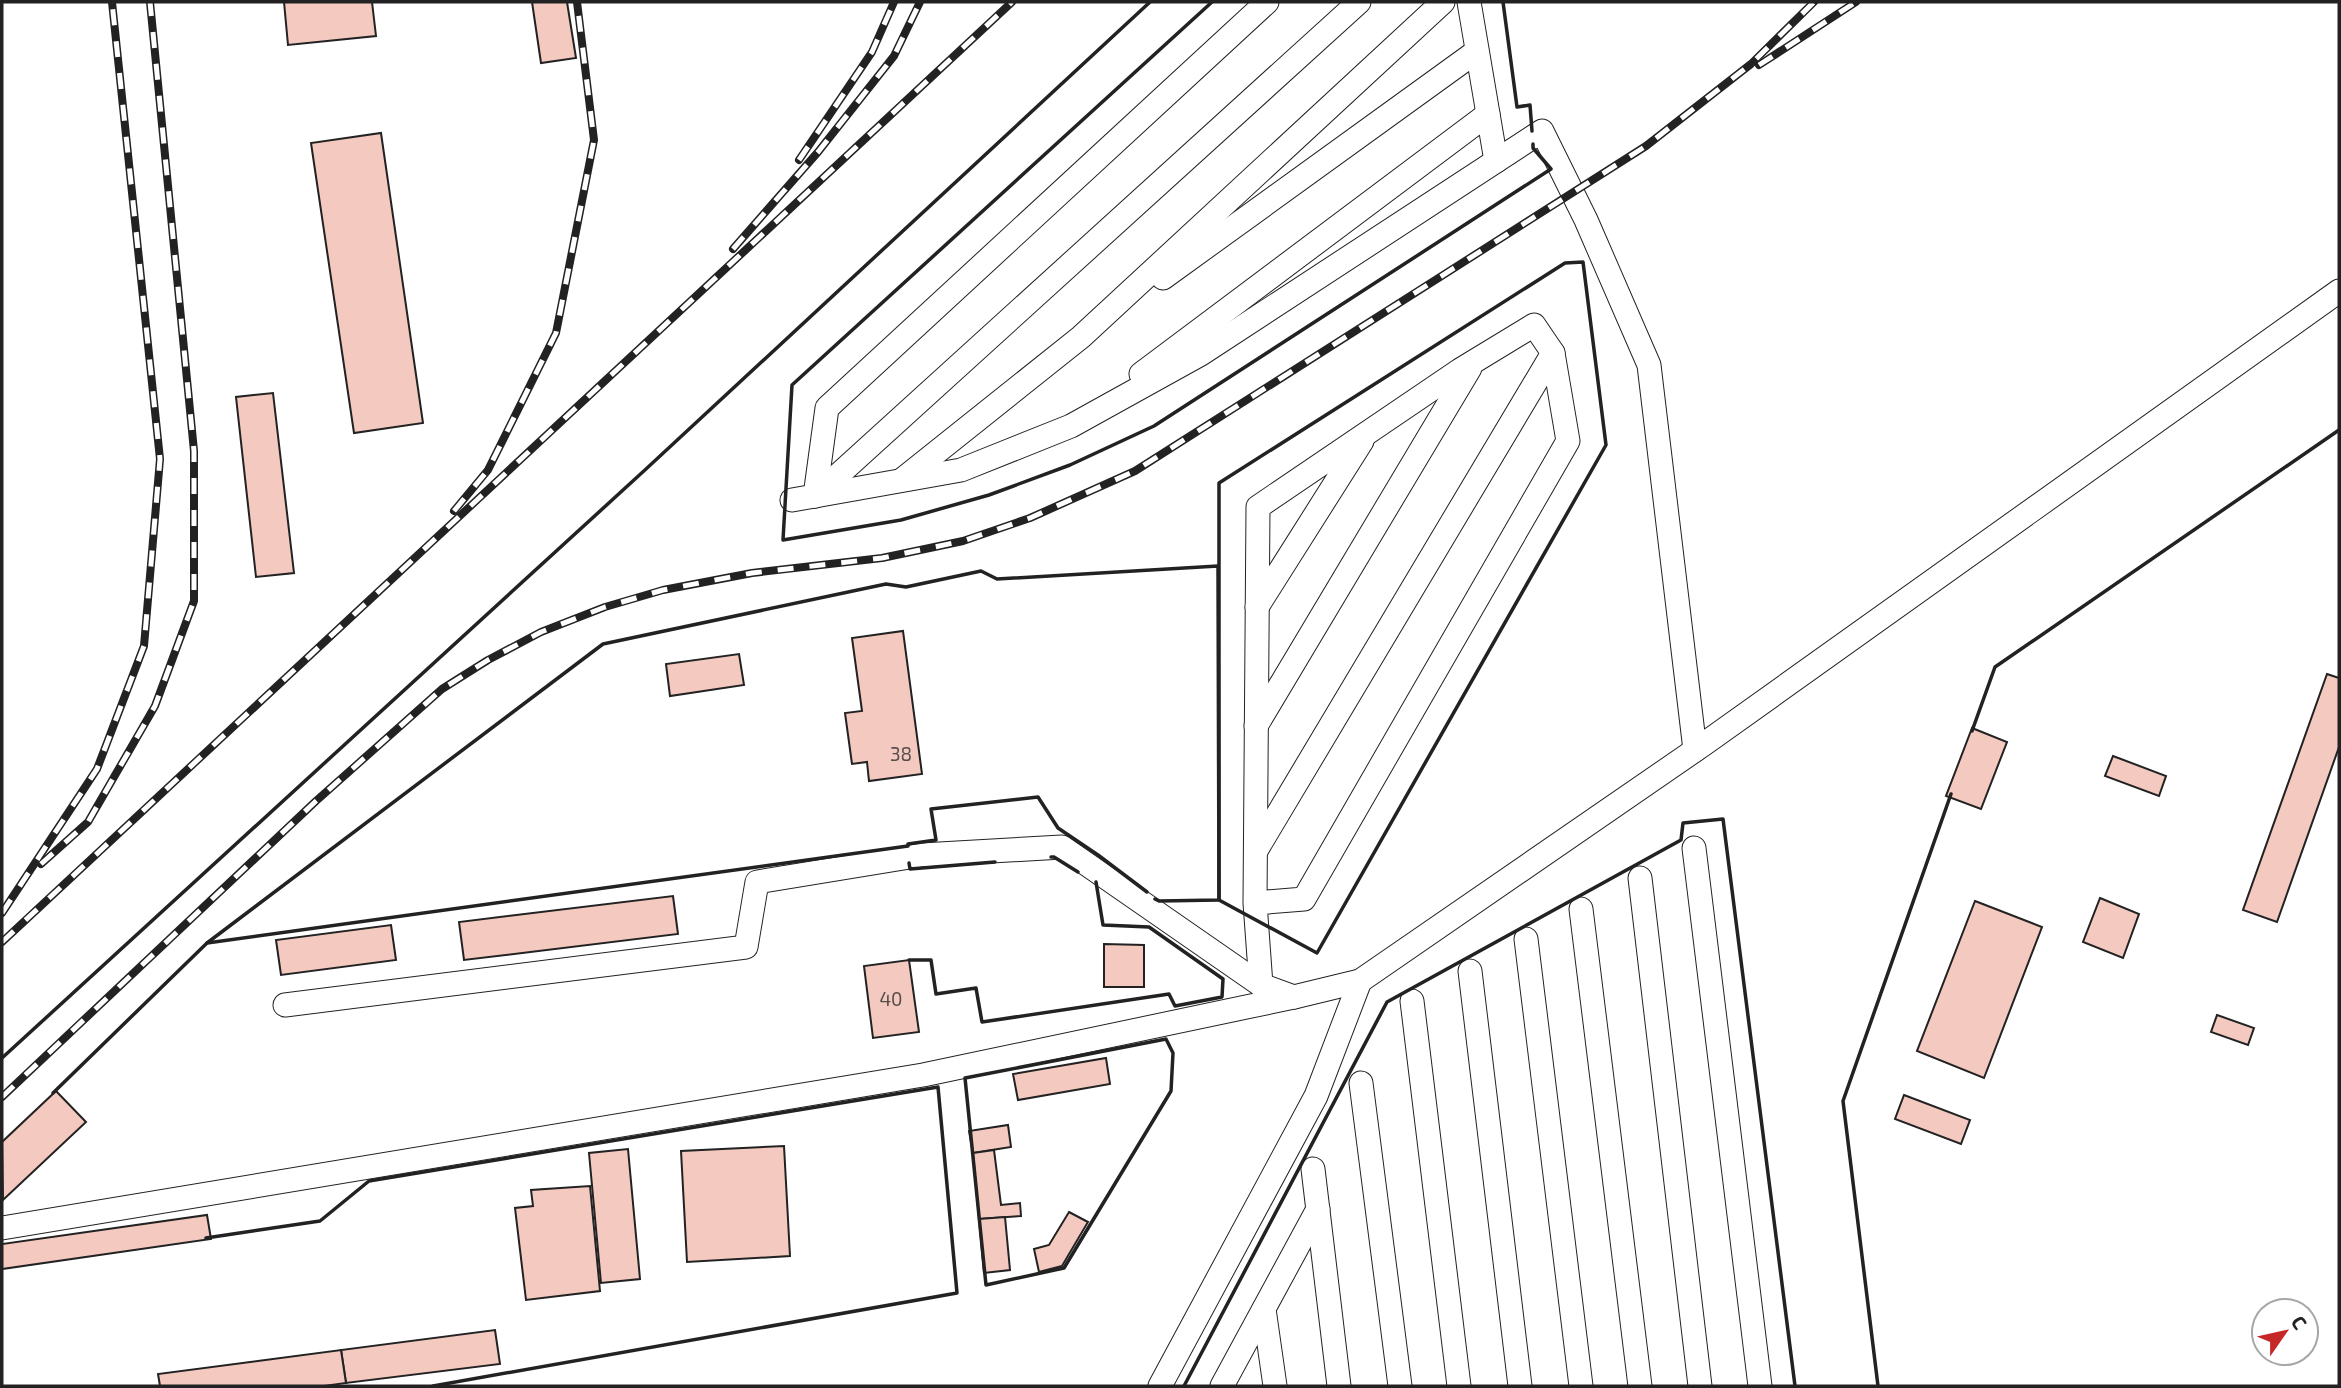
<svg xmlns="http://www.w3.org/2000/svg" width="2341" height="1388" font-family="'Exo 2',sans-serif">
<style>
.building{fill:#f3c9c0;stroke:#222;stroke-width:2}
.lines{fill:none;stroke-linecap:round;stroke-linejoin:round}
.minor-casing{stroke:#222;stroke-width:25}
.minor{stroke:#fff;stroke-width:23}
.rail-casing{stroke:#222;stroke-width:8}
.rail{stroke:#fff;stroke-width:5;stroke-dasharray:16;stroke-linecap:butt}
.wall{stroke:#222;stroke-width:3.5}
.labels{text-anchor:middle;stroke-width:5;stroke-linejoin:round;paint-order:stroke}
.number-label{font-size:19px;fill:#564c4a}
</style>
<rect width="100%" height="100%" fill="#fff"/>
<g class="building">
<path d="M284 2H372L376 36 288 45Z"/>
<path d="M532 2H567L576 58 541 63Z"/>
<path d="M381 133 423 423 354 433 311 143Z"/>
<path d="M273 393 294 573 256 577 236 397Z"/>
<path d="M903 631 922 774 869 781 867 762 852 764 845 713 862 711 852 638Z"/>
<path d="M739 654 744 685 670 696 666 664Z"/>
<path d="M2327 674 2339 678V747L2277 922 2243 910Z"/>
<path d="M1972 728 2007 742 1981 809 1946 796Z"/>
<path d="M2113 756 2166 776 2159 796 2105 776Z"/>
<path d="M673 896 678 934 464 960 459 922Z"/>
<path d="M2100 898 2139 914 2123 958 2083 942Z"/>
<path d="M1975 901 2042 927 1984 1078 1917 1051Z"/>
<path d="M391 925 396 960 281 975 276 940Z"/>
<path d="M1104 944 1144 945V987H1104Z"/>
<path d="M909 960 919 1032 873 1038 864 966Z"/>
<path d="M2217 1015 2254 1028 2248 1045 2211 1032Z"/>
<path d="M1106 1058 1110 1084 1018 1100 1013 1074Z"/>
<path d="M56 1091 86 1122 3 1200 2 1142Z"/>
<path d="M1904 1095 1970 1120 1961 1144 1895 1119Z"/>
<path d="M1008 1125 1011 1147 973 1153 969 1131Z"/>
<path d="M784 1146 790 1256 687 1262 681 1151Z"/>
<path d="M628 1149 640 1279 601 1283 589 1153Z"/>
<path d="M994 1150 1001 1205 1020 1203 1021 1216 979 1219 973 1153Z"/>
<path d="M590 1186 600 1291 526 1300 515 1208 533 1206 531 1190Z"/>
<path d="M1069 1212 1088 1222 1062 1266 1039 1272 1034 1249 1049 1245Z"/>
<path d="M207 1215 211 1239 2 1269V1244Z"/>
<path d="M1005 1217 1010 1270 984 1273 979 1219Z"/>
<path d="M495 1330 500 1364 346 1383 341 1350Z"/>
<path d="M341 1350 346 1383 324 1386H160L158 1374Z"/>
</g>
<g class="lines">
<g class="minor-casing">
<g id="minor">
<path d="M1469 2 1496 161"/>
<path d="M1163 278 1477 51"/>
<path d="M1141 374 1488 114"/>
<path d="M903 479 1081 337 1443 2"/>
<path d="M815 496 1359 2"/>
<path d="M815 496 827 408 1267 2"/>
<path d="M792 500 961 470 1071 426 1201 354 1542 131 1586 220 1649 365 1695 750"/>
<path d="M1257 607 1362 441"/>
<path d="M1256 726 1470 368"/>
<path d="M1694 848 1760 1386"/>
<path d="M1257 849 1553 353"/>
<path d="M1640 878 1700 1386"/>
<path d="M1255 903 1304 899 1568 441 1553 353 1534 325 1460 370 1258 507 1255 903 1261 985 1294 997 1360 981 1704 744 2339 291"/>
<path d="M1581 909 1640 1386"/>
<path d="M1526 939 1581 1386"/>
<path d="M1470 971 1520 1386"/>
<path d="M1412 1001 1459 1386"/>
<path d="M285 1005 746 947 757 882 922 855 1062 847 1261 985"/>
<path d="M1361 1083 1400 1386"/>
<path d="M1313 1169 1339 1386"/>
<path d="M2 1228 923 1075 1294 997"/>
<path d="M1264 1309 1275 1386"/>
<path d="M1160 1386 1316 1096 1360 981"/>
<path d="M1222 1386 1318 1209"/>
</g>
</g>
<use href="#minor" class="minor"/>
<g class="rail-casing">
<g id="rail">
<path d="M1759 65 1856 2"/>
<path d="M799 160 872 52 894 2"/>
<path d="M733 249 818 152 894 56 920 2"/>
<path d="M454 511 488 470 556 333 594 140 577 2"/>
<path d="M41 864 88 822 155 706 194 601V451L150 2"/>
<path d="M2 913 97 769 144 646 160 459 112 2"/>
<path d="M2 942 1012 2"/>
<path d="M2 1097 316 801 442 689 488 660 541 632 605 607 663 590 752 573 882 558 963 541 1030 518 1135 471 1646 146 1751 64 1814 2"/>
</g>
</g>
<use href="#rail" class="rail"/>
<g class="wall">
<path d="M1212 2 792 385 783 540 901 520 989 495 1070 465 1154 426 1551 169 1533 148V144"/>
<path d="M1503 2 1517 107 1530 105 1532 131"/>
<path d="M1583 262 1606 445 1317 953 1219 900V483L1565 263Z"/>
<path d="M1972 731 1995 667 2339 430"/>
<path d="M908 844 936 840 931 809 1038 797 1058 828 1098 855 1147 892"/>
<path d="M1051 857H1054L1078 872"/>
<path d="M909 863 910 869 995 862"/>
<path d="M207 943 603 644 886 584 906 587 981 571 997 579 1218 566 1219 900 1159 901 1155 899"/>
<path d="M909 960H931L936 994 976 988 982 1022 1169 994 1175 1006 1222 997 1223 979 1149 927 1103 925 1096 882"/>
<path d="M1166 1039 1173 1053 1171 1091 1064 1268 986 1285 965 1078Z"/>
<path d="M2 1058 646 469 1150 2"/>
<path d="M53 1093 207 943 908 846"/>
<path d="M206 1238 320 1221 369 1181 938 1087 957 1293 433 1386"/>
<path d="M1184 1386 1387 1002 1681 840 1683 823 1723 819 1795 1386"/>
<path d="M1878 1386 1843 1101 1951 794"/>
</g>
</g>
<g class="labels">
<g class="number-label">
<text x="901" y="761">38</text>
<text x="891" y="1006">40</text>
</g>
</g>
<rect width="2341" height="1388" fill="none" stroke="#222222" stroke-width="7"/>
<g transform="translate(2285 1332) rotate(56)"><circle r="33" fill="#ffffff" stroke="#a7a7a7" stroke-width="2"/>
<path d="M0-5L12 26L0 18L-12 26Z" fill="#c62828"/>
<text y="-10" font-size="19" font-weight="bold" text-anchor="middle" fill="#222222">С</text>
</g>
</svg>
